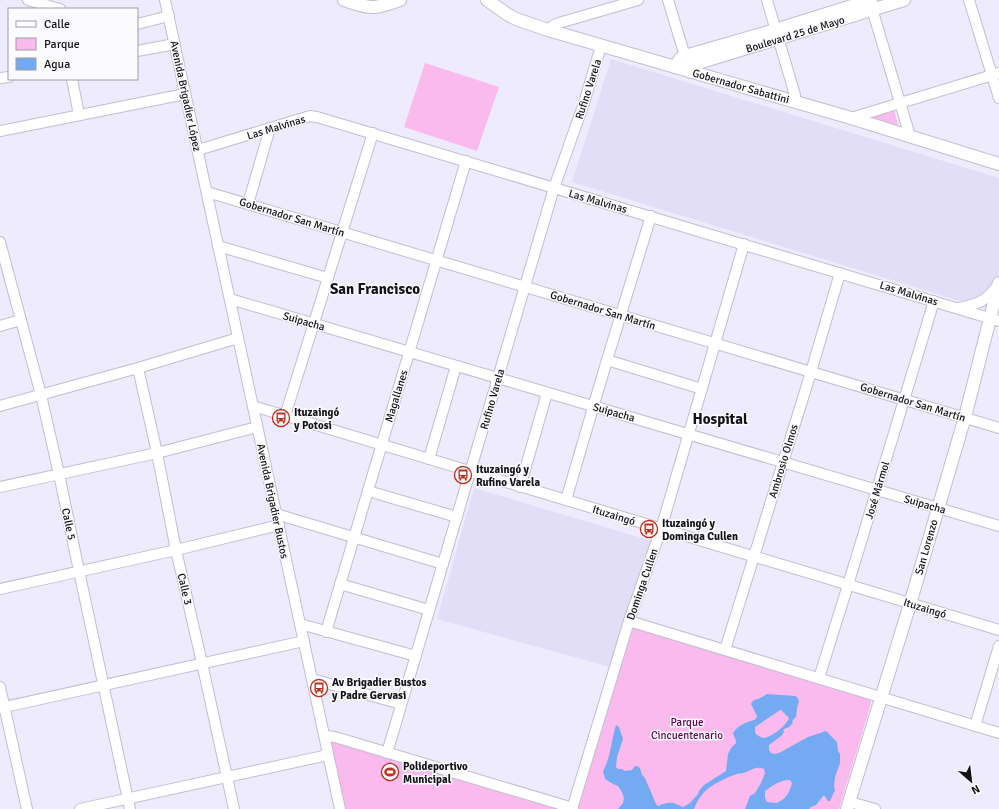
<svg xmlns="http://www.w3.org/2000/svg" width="999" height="809" font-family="Signika,sans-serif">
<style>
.built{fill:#e3def7}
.green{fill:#fabaee}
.water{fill:#73aaf1;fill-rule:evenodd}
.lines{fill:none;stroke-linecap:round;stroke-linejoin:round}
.minor-casing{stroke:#c2bed1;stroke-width:12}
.major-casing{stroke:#c2bed1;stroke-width:14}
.minor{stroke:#fff;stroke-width:10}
.major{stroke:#fff;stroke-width:12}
.labels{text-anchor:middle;stroke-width:3;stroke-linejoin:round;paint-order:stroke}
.street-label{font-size:11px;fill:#131218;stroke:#fbfbfe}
.poi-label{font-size:11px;font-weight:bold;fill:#131218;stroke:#fbfbfe;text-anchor:start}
.park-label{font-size:11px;fill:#5e0055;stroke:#fbfbfe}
.district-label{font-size:15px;font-weight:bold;fill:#131218;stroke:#fbfbfe}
</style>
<rect width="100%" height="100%" fill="#eeebfe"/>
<g class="built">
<path d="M611 59 999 178V313L572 182Z"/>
<path d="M474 488 652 541 610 667 437 619Z"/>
</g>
<g class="green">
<path d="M425 63 499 87 477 151 404 127Z"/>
<path d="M894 109 898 126 871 117Z"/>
<path d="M635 628 870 699 871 702V704L839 809H577L631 632 633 629Z"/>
<path d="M325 736 572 809H340Z"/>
</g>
<path class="water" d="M767 694 795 696 797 697 799 701 797 708 796 717 792 721 793 722C790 728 787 727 783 730L784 732 781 736 769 745V750L771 753 775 754 779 753 808 737 826 731 837 742 838 751 840 754V763L835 777 834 786 835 790 830 801H828L824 795 816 805 811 807 809 809H745L750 796 755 793 761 783 765 773 764 769C756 765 751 771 743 773 741 774 739 773 737 774 727 777 708 786 702 795 698 799 696 804 694 809H618L623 803 624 798 622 792 618 786 613 784 605 779 603 771C611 757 611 741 616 725L619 727 623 739 617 757 616 767 618 769H622L625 771 632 770 635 766H637L640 768 642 775 645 778 656 804 658 806C662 804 669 802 674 803 677 804 680 806 683 807L690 803 698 794 699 791 704 785 726 771 728 754 731 748 736 743V741L733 733C739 724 746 723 756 719L757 716 751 704C754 698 758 700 762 697 764 696 765 695 767 694ZM780 710H781L789 718C787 725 771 738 763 738 760 737 757 735 755 733V727ZM787 780H790L792 783C790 792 786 799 777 803L767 802 765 798V791C772 786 779 781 787 780Z"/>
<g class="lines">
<g class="minor-casing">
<g id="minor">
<path d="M28 0 60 9"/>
<path d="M165 0 340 809"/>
<path d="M668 0 685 56 689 61 695 65"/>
<path d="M767 0 795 95V102"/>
<path d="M969 0 999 98"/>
<path d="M870 2 910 136"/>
<path d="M137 24 169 16"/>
<path d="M548 30 554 25 559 23 638 0"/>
<path d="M137 51 175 44"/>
<path d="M0 78 9 77"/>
<path d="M72 79 79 115"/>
<path d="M851 118 999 73"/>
<path d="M0 131 185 94"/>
<path d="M198 150 310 116 317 117 999 321"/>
<path d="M207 192 999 428"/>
<path d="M248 204 270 128"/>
<path d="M0 242 41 395 59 474 79 571 130 809"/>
<path d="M218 246 328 278"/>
<path d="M230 299 999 526"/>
<path d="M959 308C978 304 985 302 997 286"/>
<path d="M0 326 21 320"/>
<path d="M607 360 702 389"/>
<path d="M138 368 157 453 176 550 202 663 234 809"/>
<path d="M0 406 138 368 238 338"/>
<path d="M253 406 999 630"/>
<path d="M285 416 373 133"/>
<path d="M429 459 456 366"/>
<path d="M0 487 157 453 257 427"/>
<path d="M520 487 547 393"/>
<path d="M368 491 457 517"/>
<path d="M566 500 607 360 651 216"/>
<path d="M276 514 443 564"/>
<path d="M340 584 429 610"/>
<path d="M0 589 176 550 279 525"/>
<path d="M629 621 999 733"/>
<path d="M300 624 416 656"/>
<path d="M326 632 466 161"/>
<path d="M725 650 811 372 840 273"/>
<path d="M819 678 848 585 934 301"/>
<path d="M312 679 401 704"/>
<path d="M0 687 27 809"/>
<path d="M0 708 304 641"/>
<path d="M975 726 999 646"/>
<path d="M325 736 335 737 573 808"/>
<path d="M387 753 554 188 584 103 601 46"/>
<path d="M850 802 875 809"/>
<path d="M80 809 328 755"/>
<path d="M572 809 629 621 661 529 744 244"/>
</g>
</g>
<g class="major-casing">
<g id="major">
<path d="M344 0C354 3 365 8 375 7 383 6 392 3 400 0"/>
<path d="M487 0 507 14 516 19 548 30 851 118 999 164"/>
<path d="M675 67 680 59 685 56 775 30 871 0"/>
<path d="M691 72 694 66 698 63 904 0"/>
<path d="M847 809 910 604 965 417 999 283"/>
</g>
</g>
<use href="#minor" class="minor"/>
<use href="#major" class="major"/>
</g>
<defs>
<g id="bus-ring" transform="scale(0.9)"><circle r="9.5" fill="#fbfbfe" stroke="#bd311d" stroke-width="1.5"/><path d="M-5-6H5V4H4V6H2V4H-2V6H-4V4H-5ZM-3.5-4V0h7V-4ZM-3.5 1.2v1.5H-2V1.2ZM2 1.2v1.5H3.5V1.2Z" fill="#bd311d"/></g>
<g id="stadium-ring" transform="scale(0.9)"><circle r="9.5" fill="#fbfbfe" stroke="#bd311d" stroke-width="1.5"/><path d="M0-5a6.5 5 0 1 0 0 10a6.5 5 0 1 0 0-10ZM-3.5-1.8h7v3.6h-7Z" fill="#bd311d"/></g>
</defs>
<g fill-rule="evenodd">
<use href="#bus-ring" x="281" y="418"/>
<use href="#bus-ring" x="463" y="475"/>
<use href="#bus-ring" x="649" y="529"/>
<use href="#bus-ring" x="319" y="688"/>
<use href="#stadium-ring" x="390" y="772"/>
</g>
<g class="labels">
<g class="street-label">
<text transform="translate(795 34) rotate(-17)" y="4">Boulevard 25 de Mayo</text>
<text transform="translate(741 86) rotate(16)" y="4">Gobernador Sabattini</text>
<text transform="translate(588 89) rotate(-72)" y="4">Rufino Varela</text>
<text transform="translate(186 96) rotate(78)" y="4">Avenida Brigadier López</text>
<text transform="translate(276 127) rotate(-17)" y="4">Las Malvinas</text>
<text transform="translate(598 201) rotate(16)" y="4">Las Malvinas</text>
<text transform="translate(292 217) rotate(17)" y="4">Gobernador San Martín</text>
<text transform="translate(909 293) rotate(17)" y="4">Las Malvinas</text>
<text transform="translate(603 310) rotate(17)" y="4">Gobernador San Martín</text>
<text transform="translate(304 321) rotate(16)" y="4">Suipacha</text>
<text transform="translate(396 396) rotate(-73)" y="4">Magallanes</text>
<text transform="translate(492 399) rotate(-74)" y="4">Rufino Varela</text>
<text transform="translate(913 402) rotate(17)" y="4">Gobernador San Martín</text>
<text transform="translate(614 412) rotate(16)" y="4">Suipacha</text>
<text transform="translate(783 461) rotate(-73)" y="4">Ambrosio Olmos</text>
<text transform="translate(877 490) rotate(-73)" y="4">José Mármol</text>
<text transform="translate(273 501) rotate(78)" y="4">Avenida Brigadier Bustos</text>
<text transform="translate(925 504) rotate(16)" y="4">Suipacha</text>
<text transform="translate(614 515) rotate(17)" y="4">Ituzaingó</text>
<text transform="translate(69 524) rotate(78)" y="4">Calle 5</text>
<text transform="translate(926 547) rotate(-74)" y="4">San Lorenzo</text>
<text transform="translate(642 584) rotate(-71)" y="4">Dominga Cullen</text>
<text transform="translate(185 589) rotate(77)" y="4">Calle 3</text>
<text transform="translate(925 608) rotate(17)" y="4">Ituzaingó</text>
</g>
<g class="poi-label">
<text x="294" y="416">Ituzaingó<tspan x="294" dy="13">y Potosi</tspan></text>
<text x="476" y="473">Ituzaingó y<tspan x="476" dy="13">Rufino Varela</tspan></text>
<text x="662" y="527">Ituzaingó y<tspan x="662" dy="13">Dominga Cullen</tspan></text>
<text x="332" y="686">Av Brigadier Bustos<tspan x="332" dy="13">y Padre Gervasi</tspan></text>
<text x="403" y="770">Polideportivo<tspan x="403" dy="13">Municipal</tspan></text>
</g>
<g class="park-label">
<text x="687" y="726">Parque<tspan x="687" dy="13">Cincuentenario</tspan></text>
</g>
<g class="district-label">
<text x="375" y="294">San Francisco</text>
<text x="720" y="424">Hospital</text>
</g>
</g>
<rect x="8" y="8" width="130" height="72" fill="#fbfbfe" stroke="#9e9ea2"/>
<rect x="16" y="21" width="20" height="6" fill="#ffffff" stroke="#9e9ea2"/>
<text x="44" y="28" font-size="12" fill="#131218">Calle</text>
<rect x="16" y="38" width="20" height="12" fill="#fabaee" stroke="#9e9ea2"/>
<text x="44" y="48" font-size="12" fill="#131218">Parque</text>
<rect x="16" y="58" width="20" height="12" fill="#73aaf1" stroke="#9e9ea2"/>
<text x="44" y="68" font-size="12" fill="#131218">Agua</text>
<g transform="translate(971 781) rotate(152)" stroke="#fbfbfe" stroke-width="3" paint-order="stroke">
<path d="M0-3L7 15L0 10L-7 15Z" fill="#131218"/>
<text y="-6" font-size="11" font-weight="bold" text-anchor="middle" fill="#131218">N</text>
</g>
</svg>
